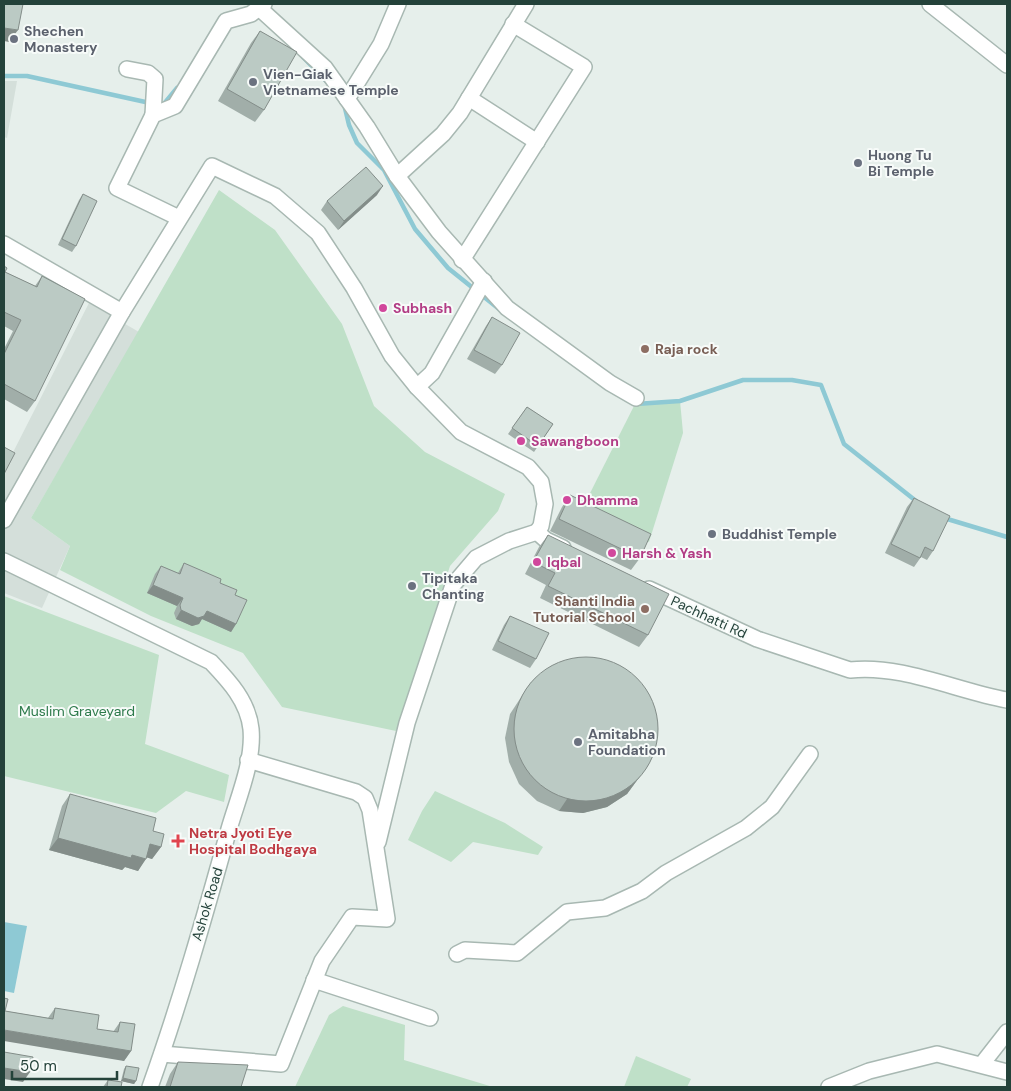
<svg xmlns="http://www.w3.org/2000/svg" width="1011" height="1091" font-family="'DM Sans',sans-serif">
<style>
.built{fill:#d4dfda}
.green{fill:#bfe0c8}
.water{fill:#8ec9d4}
.lines{fill:none;stroke-linecap:round;stroke-linejoin:round}
.stream{stroke:#8ec9d4;stroke-width:4.5}
.minor-casing{stroke:#a8b8b2;stroke-width:18}
.minor{stroke:#fff;stroke-width:15}
.wall{fill:#a1aea9}
.shaded-wall{fill:#838d89}
.building{fill:#bbcac4;stroke:#838d89}
.worship-dot{fill:#6b7280;stroke:#f7fbf9;stroke-width:2}
.hotel-dot{fill:#d1479c;stroke:#f7fbf9;stroke-width:2}
.education-dot{fill:#8d6e63;stroke:#f7fbf9;stroke-width:2}
.health-dot{fill:#e0444e;stroke:#f7fbf9;stroke-width:2}
.labels{text-anchor:middle;stroke-width:4;stroke-linejoin:round;paint-order:stroke}
.worship-label{font-size:14px;font-weight:bold;fill:#5b616d;stroke:#f7fbf9;text-anchor:start}
.hotel-label{font-size:14px;font-weight:bold;fill:#b23c85;stroke:#f7fbf9;text-anchor:start}
.education-label{font-size:14px;font-weight:bold;fill:#785e54;stroke:#f7fbf9;text-anchor:start}
.street-label{font-size:14px;fill:#24423a;stroke:#f7fbf9}
.park-label{font-size:14px;fill:#2d7a4b;stroke:#f7fbf9}
.health-label{font-size:14px;font-weight:bold;fill:#be3a42;stroke:#f7fbf9;text-anchor:start}
</style>
<rect width="100%" height="100%" fill="#e6efeb"/>
<g class="built">
<path d="M4 81H17L7 138 4 137Z"/>
<path d="M89 303 139 332 31 518 70 546 42 608 4 593V470Z"/>
</g>
<g class="green">
<path d="M219 190 275 230 342 324 374 406 425 452 505 494 498 511 450 566 396 731 282 707 243 653 151 616 60 570 70 546 31 518Z"/>
<path d="M680 401 683 433 649 542 614 530 581 511 635 404Z"/>
<path d="M4 596 159 655 145 744 229 775 224 802 186 791 156 813 4 776Z"/>
<path d="M435 791 505 823 543 847 538 855 473 842 451 862 408 840 422 811Z"/>
<path d="M343 1006 405 1025 404 1060 493 1087H295L329 1015Z"/>
<path d="M636 1056 691 1079 687 1087H624Z"/>
</g>
<path class="water" d="M4 922 27 926 14 993 4 991Z"/>
<g class="lines">
<g class="stream">
<path d="M303 57 327 82"/>
<path d="M4 76H27L150 103"/>
<path d="M344 104 349 125 357 143 384 170 415 229 448 268 499 309"/>
<path d="M163 105 177 88"/>
<path d="M636 404 680 401 743 380H792L821 385 844 444 916 501"/>
<path d="M944 518 1007 537"/>
</g>
<g class="minor-casing">
<g id="minor">
<path d="M930 4 1007 65"/>
<path d="M259 8 325 68 367 127 397 176 439 232 507 308 610 383 636 398"/>
<path d="M127 69 148 73 155 79 153 115"/>
<path d="M469 98 537 142"/>
<path d="M347 99 381 44 398 4"/>
<path d="M397 176 443 134 460 113 526 4"/>
<path d="M179 218 117 188 153 115 175 106 226 21 251 14 264 4"/>
<path d="M4 244 122 312"/>
<path d="M462 260 584 67 513 24"/>
<path d="M417 387 432 373 484 281"/>
<path d="M4 520 122 312 212 166 275 196 318 233 354 288 392 356 417 387 461 432 528 467 541 482 545 504 541 526 537 532 546 540 563 548"/>
<path d="M4 561 211 662C229 681 248 701 251 729 254 761 238 798 229 829 205 915 180 1003 150 1087"/>
<path d="M649 589 757 639 850 670C901 664 957 691 1007 700"/>
<path d="M378 842 407 723 453 585 476 558 509 541 537 532"/>
<path d="M457 954 465 950 517 953 567 912 605 908 642 891 666 873 746 828 772 807 810 754"/>
<path d="M314 980 430 1018"/>
<path d="M162 1054 281 1064 322 961 352 917 387 919 370 810 365 798 356 792 248 760"/>
<path d="M982 1064 1007 1032"/>
<path d="M829 1087 869 1071 937 1054 1007 1072"/>
</g>
</g>
<use href="#minor" class="minor"/>
</g>
<g class="wall">
<path d="M260 31 264 110 255 122 218 101 251 43Z"/>
<path d="M83 194 76 246 72 252 58 245 79 200Z"/>
<path d="M377 195 338 230 321 210 327 201Z"/>
<path d="M4 266 5 272 35 286 42 276 35 401 27 412 4 399V349L13 331 4 326Z"/>
<path d="M492 317 502 365 495 374 467 359 486 326Z"/>
<path d="M527 407 553 424 534 452 508 434Z"/>
<path d="M570 495 640 558 631 570 550 531 562 507Z"/>
<path d="M914 498 933 551 927 560 921 557 914 567 885 553 907 507Z"/>
<path d="M548 535 648 635 639 647 540 598 546 585 525 574 539 547Z"/>
<path d="M184 563 220 583 235 595 236 624 231 632 202 619 199 624 192 626 176 619 174 613 177 606 147 593 155 574 161 566 178 573Z"/>
<path d="M510 616 536 659 530 668 492 650 504 625Z"/>
<path d="M531 682 649 764 627 794 607 807 583 813 559 811 537 801 519 784 509 762 505 738 510 714Z"/>
<path d="M70 794 153 831 161 847 152 859 146 857 138 871 125 867 122 870 49 850 62 806Z"/>
<path d="M55 1008 97 1029 113 1032 120 1022 131 1051 124 1061 5 1011 48 1018Z"/>
<path d="M178 1062 241 1087H165L170 1074Z"/>
<path d="M126 1066 136 1081 134 1084 121 1081 124 1069Z"/>
<path d="M108 1080 121 1087H103Z"/>
</g>
<g class="shaded-wall">
<path d="M58 4H70L69 5Z"/>
<path d="M4 28 18 30 9 42 4 41Z"/>
<path d="M383 186 377 195 338 230 344 221Z"/>
<path d="M153 585 183 598 177 606 147 593Z"/>
<path d="M181 610 207 611 236 624 231 632 202 619 199 624 192 626 176 619Z"/>
<path d="M649 764 627 794 607 807 583 813 559 811 567 799Z"/>
<path d="M58 838 132 855 146 859 138 871 125 867 122 870 49 850Z"/>
<path d="M150 844 161 847 152 859 142 856Z"/>
<path d="M4 1030 131 1051 124 1061 4 1041Z"/>
<path d="M4 1068 30 1072 23 1082 4 1079Z"/>
<path d="M123 1078 136 1081 134 1084 121 1081Z"/>
</g>
<g class="building">
<path d="M4 4H23L18 30 4 28Z"/>
<path d="M260 31 297 52 264 110 227 89Z"/>
<path d="M366 167 383 186 344 221 327 201Z"/>
<path d="M83 194 97 201 76 246 62 239Z"/>
<path d="M4 266 7 268 5 272 37 287 42 276 85 299 35 401 4 384V354L21 320 4 312Z"/>
<path d="M492 317 520 333 502 365 474 350Z"/>
<path d="M527 407 553 424 538 446 512 428Z"/>
<path d="M4 447 15 453 4 474Z"/>
<path d="M570 495 651 534 640 558 559 519Z"/>
<path d="M914 498 950 516 933 551 925 547 920 558 891 544Z"/>
<path d="M548 535 669 594 648 635 548 586 555 573 533 562Z"/>
<path d="M184 563 221 579 220 583 237 590 235 595 247 600 236 624 207 611 204 616 198 618 181 610 180 605 183 598 153 585 161 566 180 574Z"/>
<path d="M510 616 549 633 536 659 498 641Z"/>
<circle cx="586" cy="729" r="72"/>
<path d="M70 794 156 818 153 831 164 834 161 847 150 844 146 859 132 855 131 858 58 838Z"/>
<path d="M4 998 8 999 5 1011 53 1019 55 1008 99 1015 97 1029 118 1032 120 1022 135 1024 131 1051 4 1030Z"/>
<path d="M4 1052 33 1057 30 1072 4 1068Z"/>
<path d="M178 1062 248 1065 241 1087H170Z"/>
<path d="M126 1066 139 1068 136 1081 123 1078Z"/>
<path d="M108 1080 122 1082 121 1087H107Z"/>
</g>
<g class="worship-dot">
<circle cx="14" cy="39" r="5"/>
<circle cx="253" cy="82" r="5"/>
<circle cx="858" cy="163" r="5"/>
<circle cx="712" cy="534" r="5"/>
<circle cx="412" cy="586" r="5"/>
<circle cx="578" cy="742" r="5"/>
</g>
<g class="hotel-dot">
<circle cx="383" cy="308" r="5"/>
<circle cx="521" cy="441" r="5"/>
<circle cx="567" cy="500" r="5"/>
<circle cx="612" cy="553" r="5"/>
<circle cx="537" cy="562" r="5"/>
</g>
<g class="education-dot">
<circle cx="645" cy="349" r="5"/>
<circle cx="645" cy="609" r="5"/>
</g>
<path class="health-dot" d="M175.5 833.5h5v5h5v5h-5v5h-5v-5h-5v-5h5z"/>
<g class="labels">
<g class="worship-label">
<text x="24" y="36">Shechen<tspan x="24" dy="16">Monastery</tspan></text>
<text x="263" y="79">Vien-Giak<tspan x="263" dy="16">Vietnamese Temple</tspan></text>
<text x="868" y="160">Huong Tu<tspan x="868" dy="16">Bi Temple</tspan></text>
<text x="722" y="539">Buddhist Temple</text>
<text x="422" y="583">Tipitaka<tspan x="422" dy="16">Chanting</tspan></text>
<text x="588" y="739">Amitabha<tspan x="588" dy="16">Foundation</tspan></text>
</g>
<g class="hotel-label">
<text x="393" y="313">Subhash</text>
<text x="531" y="446">Sawangboon</text>
<text x="577" y="505">Dhamma</text>
<text x="622" y="558">Harsh &amp; Yash</text>
<text x="547" y="567">Iqbal</text>
</g>
<g class="education-label">
<text x="655" y="354">Raja rock</text>
<text x="635" y="606" text-anchor="end">Shanti India<tspan x="635" dy="16">Tutorial School</tspan></text>
</g>
<g class="street-label">
<text transform="translate(709 617) rotate(25)" y="5">Pachhatti Rd</text>
<text transform="translate(207 904) rotate(-73)" y="5">Ashok Road</text>
</g>
<g class="park-label">
<text x="77" y="716">Muslim Graveyard</text>
</g>
<g class="health-label">
<text x="189" y="838">Netra Jyoti Eye<tspan x="189" dy="16">Hospital Bodhgaya</tspan></text>
</g>
</g>
<rect width="1011" height="1091" fill="none" stroke="#24423a" stroke-width="10"/>
<path d="M12 1071v8h105v-8" fill="none" stroke="#24423a" stroke-width="2.5"/>
<text x="20" y="1071" font-size="15" fill="#24423a" stroke="#f7fbf9" stroke-width="4" paint-order="stroke">50 m</text>
</svg>
